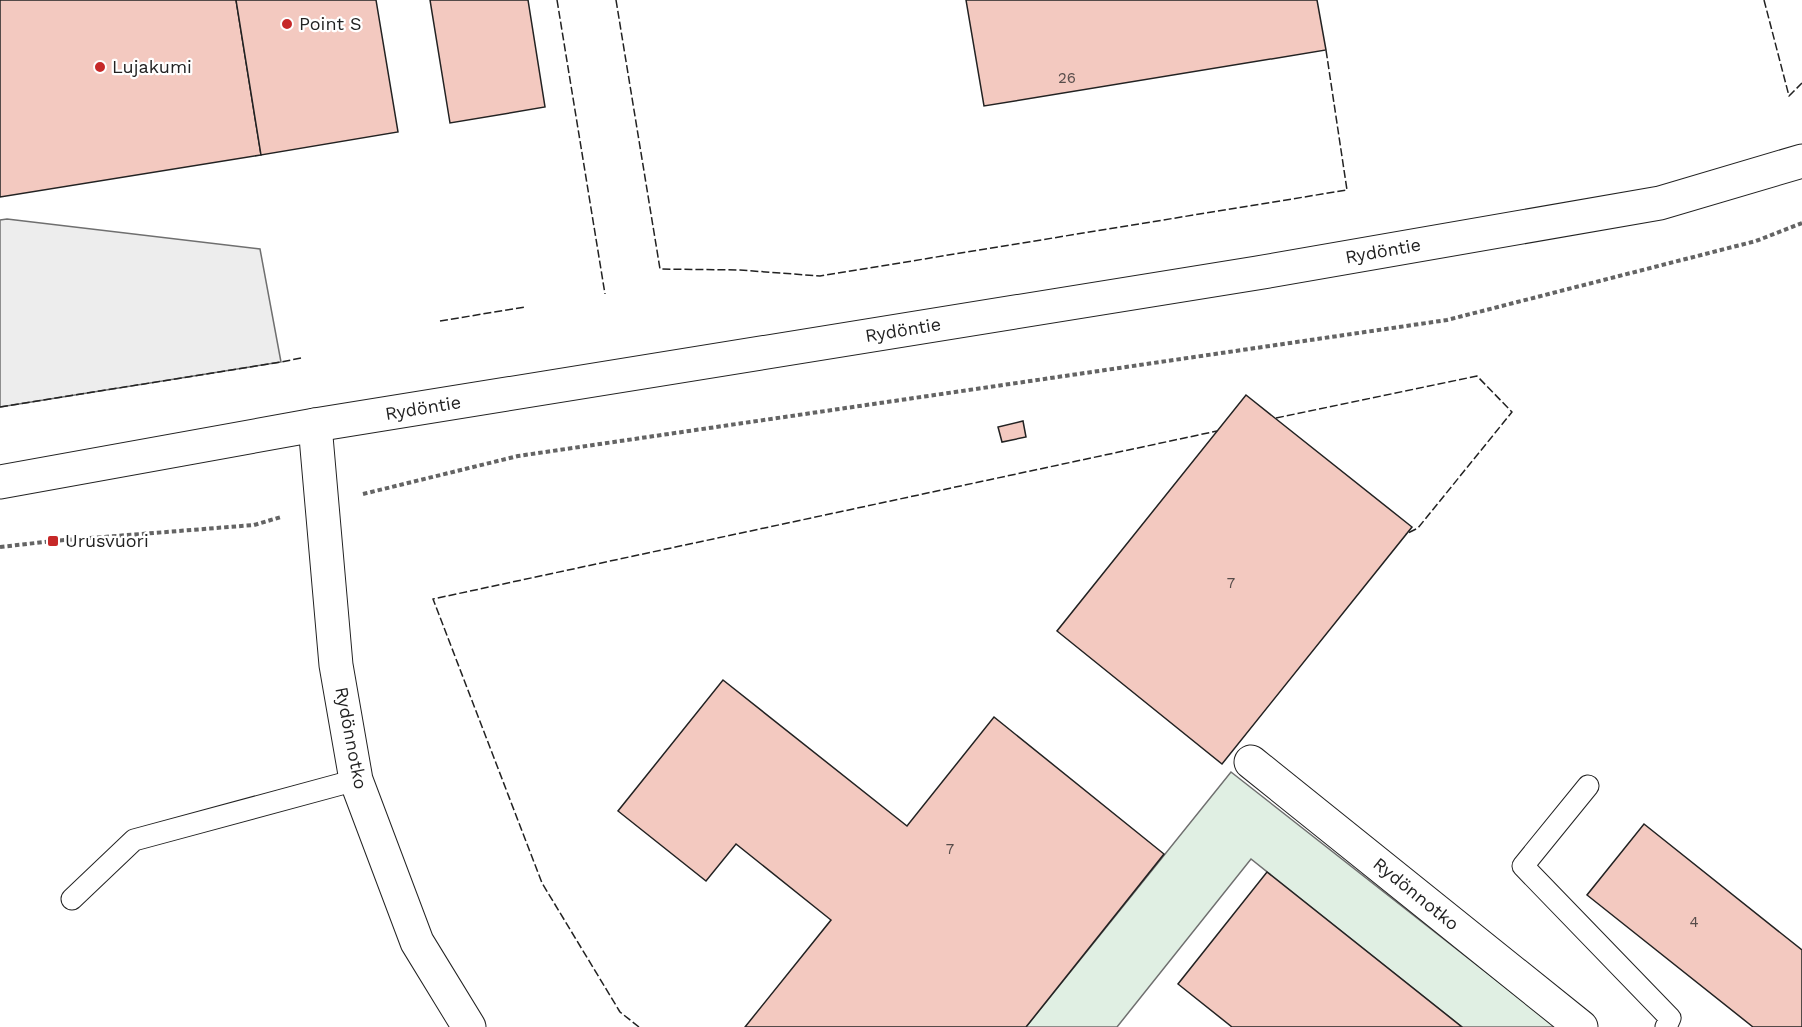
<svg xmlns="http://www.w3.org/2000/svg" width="1802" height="1027" font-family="'Work Sans',sans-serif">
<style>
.green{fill:#e0efe3;stroke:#6f6f6f;stroke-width:1.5}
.parking{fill:#ededed;stroke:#6f6f6f;stroke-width:1.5}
.building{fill:#f3c9c0;stroke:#222;stroke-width:1.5}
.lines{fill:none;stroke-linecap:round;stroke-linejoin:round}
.service-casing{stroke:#222;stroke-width:23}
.minor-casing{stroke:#222;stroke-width:35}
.tertiary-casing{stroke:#222;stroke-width:35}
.path{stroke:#646464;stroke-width:4;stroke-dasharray:4.5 3;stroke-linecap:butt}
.service{stroke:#fff;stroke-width:21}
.minor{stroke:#fff;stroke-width:33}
.tertiary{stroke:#fff;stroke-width:33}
.fence{stroke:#222;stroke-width:1.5;stroke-dasharray:8 3;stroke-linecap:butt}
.poi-dot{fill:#c62828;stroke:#fff;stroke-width:2}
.labels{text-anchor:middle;stroke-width:4.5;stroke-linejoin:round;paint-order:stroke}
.number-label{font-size:15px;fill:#564c4a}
.poi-label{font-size:18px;fill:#222;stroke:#fff;text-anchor:start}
.street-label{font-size:18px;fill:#222;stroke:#fff}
</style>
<rect width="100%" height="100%" fill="#fff"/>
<path class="green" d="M1231 772 1556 1027H1462L1251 859 1117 1027H1026Z"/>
<path class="parking" d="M7 219 260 249 281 362 0 407V220Z"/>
<g class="building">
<path d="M0 0H236L261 155 0 197Z"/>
<path d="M236 0H376L398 132 261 155Z"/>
<path d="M430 0H528L545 107 450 123Z"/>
<path d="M966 0H1317L1326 50 984 106Z"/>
<path d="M1246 395 1412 527 1222 764 1057 631Z"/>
<path d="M1023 421 1026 437 1002 442 998 427Z"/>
<path d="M723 680 907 826 994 717 1164 854 1026 1027H745L831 920 736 844 706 881 618 811Z"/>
<path d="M1644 824 1802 950V1027H1753L1587 895Z"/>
<path d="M1267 872 1462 1027H1232L1178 984Z"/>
</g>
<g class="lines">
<g class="service-casing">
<g id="service">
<path d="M1588 786 1523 866 1670 1018 1666 1027"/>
<path d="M72 899 134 840 356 780"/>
</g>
</g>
<g class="minor-casing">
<g id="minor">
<path d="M315 425 336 665 356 780 417 942 469 1027"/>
<path d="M1251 762 1581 1027"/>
</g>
</g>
<g class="tertiary-casing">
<path id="tertiary" d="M0 482 315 425 1257 273 1660 203 1802 161"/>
</g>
<g class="path">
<path d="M363 494 518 456 1447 320 1756 241 1802 223"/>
<path d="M0 547 53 541 254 525 281 517"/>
</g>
<use href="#service" class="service"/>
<use href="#minor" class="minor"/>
<use href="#tertiary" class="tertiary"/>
<g class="fence">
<path d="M557 0 605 294"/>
<path d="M616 0 660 269 740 270 820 276 1347 190 1326 50"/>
<path d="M1764 0 1789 96 1802 83"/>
<path d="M440 321 525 307"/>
<path d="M0 407 281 362 301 358"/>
<path d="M1276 418 1477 376 1512 412 1418 528 1406 534"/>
<path d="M639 1027 620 1012 542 883 433 599 1217 431"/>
</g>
</g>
<g class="poi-dot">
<circle cx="287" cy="24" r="6"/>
<circle cx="100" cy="67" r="6"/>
<rect x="47" y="535" width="12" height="12" rx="3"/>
</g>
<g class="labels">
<g class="number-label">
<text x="1067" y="83">26</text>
<text x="1231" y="588">7</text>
<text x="950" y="854">7</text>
<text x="1694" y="927">4</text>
</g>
<g class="poi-label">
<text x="299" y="30">Point S</text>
<text x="112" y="73">Lujakumi</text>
<text x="65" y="547">Urusvuori</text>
</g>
<g class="street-label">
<text transform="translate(1383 251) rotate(-10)" y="6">Rydöntie</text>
<text transform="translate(903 330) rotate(-9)" y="6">Rydöntie</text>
<text transform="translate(423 408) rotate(-9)" y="6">Rydöntie</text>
<text transform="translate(351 738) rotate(79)" y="6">Rydönnotko</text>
<text transform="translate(1416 894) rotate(39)" y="6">Rydönnotko</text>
</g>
</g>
</svg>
